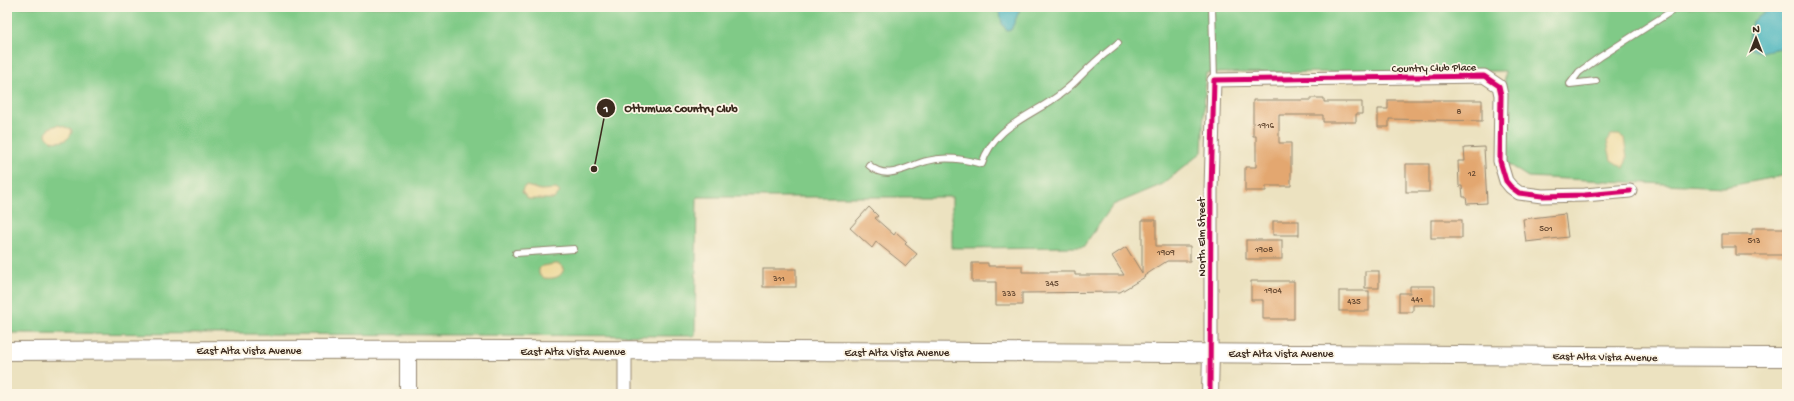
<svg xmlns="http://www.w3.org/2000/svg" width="1794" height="401" font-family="'Gochi Hand',sans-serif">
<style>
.green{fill:#80ca87;stroke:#5e7a52}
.sand{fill:#eeda9e;stroke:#94825e}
.water{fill:#42b2bc;stroke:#3e6e6d}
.building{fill:#e3a770}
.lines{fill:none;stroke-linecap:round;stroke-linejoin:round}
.service-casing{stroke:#94866f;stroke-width:8}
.minor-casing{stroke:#94866f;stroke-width:15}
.tertiary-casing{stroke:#94866f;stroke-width:18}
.secondary-casing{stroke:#94866f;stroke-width:20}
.service{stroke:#fff;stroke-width:6}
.minor{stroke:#fff;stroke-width:13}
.tertiary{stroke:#fff;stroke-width:16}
.secondary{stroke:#fff;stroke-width:18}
.cycleway-casing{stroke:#fcf5e5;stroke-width:8}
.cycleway{stroke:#d6006c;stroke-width:5}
.labels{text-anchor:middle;stroke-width:3.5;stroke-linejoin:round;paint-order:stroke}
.number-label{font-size:9px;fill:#654932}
.street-label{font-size:11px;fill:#3b2a1e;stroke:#fcf5e5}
.leader{fill:none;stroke:#3b2a1e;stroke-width:1.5}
.callout-dot{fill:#3b2a1e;stroke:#fcf5e5;stroke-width:1.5}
.mark-label{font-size:12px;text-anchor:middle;font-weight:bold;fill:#fff}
.callout-label{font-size:12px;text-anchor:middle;font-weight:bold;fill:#3b2a1e;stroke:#fcf5e5;stroke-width:3.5;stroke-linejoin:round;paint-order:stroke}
</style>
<rect width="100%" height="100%" fill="#fcf5e5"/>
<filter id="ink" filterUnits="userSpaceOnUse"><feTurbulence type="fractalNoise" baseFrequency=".025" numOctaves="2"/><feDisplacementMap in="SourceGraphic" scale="8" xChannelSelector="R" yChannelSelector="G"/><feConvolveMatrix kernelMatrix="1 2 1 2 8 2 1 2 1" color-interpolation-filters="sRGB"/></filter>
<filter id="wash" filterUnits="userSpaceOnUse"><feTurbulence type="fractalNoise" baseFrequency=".012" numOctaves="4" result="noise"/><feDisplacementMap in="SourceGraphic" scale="16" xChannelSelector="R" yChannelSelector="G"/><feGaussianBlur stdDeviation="0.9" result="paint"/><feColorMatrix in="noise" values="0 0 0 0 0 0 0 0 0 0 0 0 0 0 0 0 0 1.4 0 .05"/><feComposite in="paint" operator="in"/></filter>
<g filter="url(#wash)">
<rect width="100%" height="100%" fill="#ece2c0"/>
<path class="green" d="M7 7H1787V175L1724 187 1528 177 1506 163 1503 138 1505 71 1206 73 1202 152 1163 184 1113 205 1083 247 952 248V197H697L695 336 7 333Z"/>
<g class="sand">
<path d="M58 125 71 129 72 131C70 141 60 143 51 141L47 137 46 134 49 128Z"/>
<path d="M1611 135H1619L1624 138 1627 158 1624 168 1611 160 1607 141Z"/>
<path d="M526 186 541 190 556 189 560 192 554 199H528L522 192 523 188Z"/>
<path d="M554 264H559L564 268C562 278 553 279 544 278L539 274V269L542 266Z"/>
</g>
<g class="water">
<path d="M993 7H1021L1011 30 1007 31 1002 24 1000 12 993 11Z"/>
<path d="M1772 7H1787V47L1760 52 1751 49 1749 39 1752 22Z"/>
</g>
<g id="blocks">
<g class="building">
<path d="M1311 98H1324V102H1362V114H1356V122H1323V115H1279V143H1291V186H1266V191H1245V167H1256V136H1253V100H1311Z"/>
<path d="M1388 100H1482V121L1389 119V127H1378V109H1388Z"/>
<path d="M1484 147 1487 203 1467 204 1466 197H1463L1462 186H1459L1458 161H1465L1464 148Z"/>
<rect x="1406" y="164" width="23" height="28"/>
<path d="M869 207 878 216 875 218 894 235 896 232 907 242 905 244 917 254 906 266 876 242 872 248 850 228Z"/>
<path d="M1565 214 1568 237 1526 242 1523 219Z"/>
<path d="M1142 220H1156V246H1190V261H1167L1144 276 1145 277 1120 292 1022 293V305H996V282H972V263H988V266H1022V272H1075V275H1124L1112 256 1126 247 1142 273Z"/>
<rect x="1431" y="220" width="31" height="18"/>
<rect x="1273" y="221" width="26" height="14"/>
<path d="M1752 228H1785V255H1736V247H1722V234H1752Z"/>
<rect x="1246" y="240" width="36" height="19"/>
<rect x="763" y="269" width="33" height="18"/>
<rect x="1365" y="271" width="14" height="17"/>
<path d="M1251 281H1294V319H1263V300H1251Z"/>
<path d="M1410 286H1435V305H1413V312H1399V293H1410Z"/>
<rect x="1339" y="291" width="30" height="20"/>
</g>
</g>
</g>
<g filter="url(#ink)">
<use href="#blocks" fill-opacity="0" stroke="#94866f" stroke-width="1"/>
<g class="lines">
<g class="service-casing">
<g id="service">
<path d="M1212 7 1214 80"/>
<path d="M1596 81 1570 84 1579 72 1600 57 1678 7"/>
<path d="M869 165C887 182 907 166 927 161 945 156 964 159 982 164 994 124 1036 115 1063 92 1074 84 1082 74 1092 65 1100 57 1110 50 1118 43"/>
<path d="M516 253 574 249"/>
</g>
</g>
<g class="minor-casing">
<g id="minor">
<path d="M625 351V394"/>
<path d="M1211 353V190L1214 80 1484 76 1499 86 1501 95 1500 161 1506 181 1511 187 1519 193 1542 196 1585 195 1630 191"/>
</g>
</g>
<g class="tertiary-casing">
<g id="tertiary">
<path d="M408 394V350"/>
<path d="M1210 394 1211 353"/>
</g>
</g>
<g class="secondary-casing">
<path id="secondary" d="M7 351C600 347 1194 354 1787 357"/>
</g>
<use href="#service" class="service"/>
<use href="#minor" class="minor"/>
<use href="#tertiary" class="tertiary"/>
<use href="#secondary" class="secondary"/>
<g class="cycleway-casing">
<path id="cycleway" d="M1210 394 1211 190 1214 80 1484 76 1499 86 1501 95 1500 161 1506 181 1511 187 1519 193 1542 196 1585 195 1630 191"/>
</g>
<use href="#cycleway" class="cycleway"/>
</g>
</g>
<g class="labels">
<g class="number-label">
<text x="1459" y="114">8</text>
<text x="1266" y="128">1916</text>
<text x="1472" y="176">12</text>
<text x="1546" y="231">501</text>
<text x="1754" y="243">513</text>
<text x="1264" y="252">1908</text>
<text x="1166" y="255">1909</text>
<text x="779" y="281">311</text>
<text x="1052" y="286">345</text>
<text x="1273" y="293">1904</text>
<text x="1009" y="296">333</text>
<text x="1417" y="302">441</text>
<text x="1354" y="304">435</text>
</g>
<g class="street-label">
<text transform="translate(1434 67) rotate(-1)" y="4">Country Club Place</text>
<text transform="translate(1201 237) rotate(-90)" y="4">North Elm Street</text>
<text x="249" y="354">East Alta Vista Avenue</text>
<text x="573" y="355">East Alta Vista Avenue</text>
<text x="897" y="356">East Alta Vista Avenue</text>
<text x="1281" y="357">East Alta Vista Avenue</text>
<text transform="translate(1605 356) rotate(1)" y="4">East Alta Vista Avenue</text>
</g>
</g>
<path class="leader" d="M594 169L606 108"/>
<g class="callout-dot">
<circle cx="594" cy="169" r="4"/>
<circle cx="606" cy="108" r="10"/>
</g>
<g class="mark-label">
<text x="606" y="112">1</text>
</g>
<g class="callout-label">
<text x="681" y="112">Ottumwa Country Club</text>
</g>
<rect width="1794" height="401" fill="none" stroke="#fcf5e5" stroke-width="24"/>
<g transform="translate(1756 38)" stroke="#fcf5e5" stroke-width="3" paint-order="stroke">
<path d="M0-3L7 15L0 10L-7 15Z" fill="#3b2a1e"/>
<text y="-6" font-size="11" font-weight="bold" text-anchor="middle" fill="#3b2a1e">N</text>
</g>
</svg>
